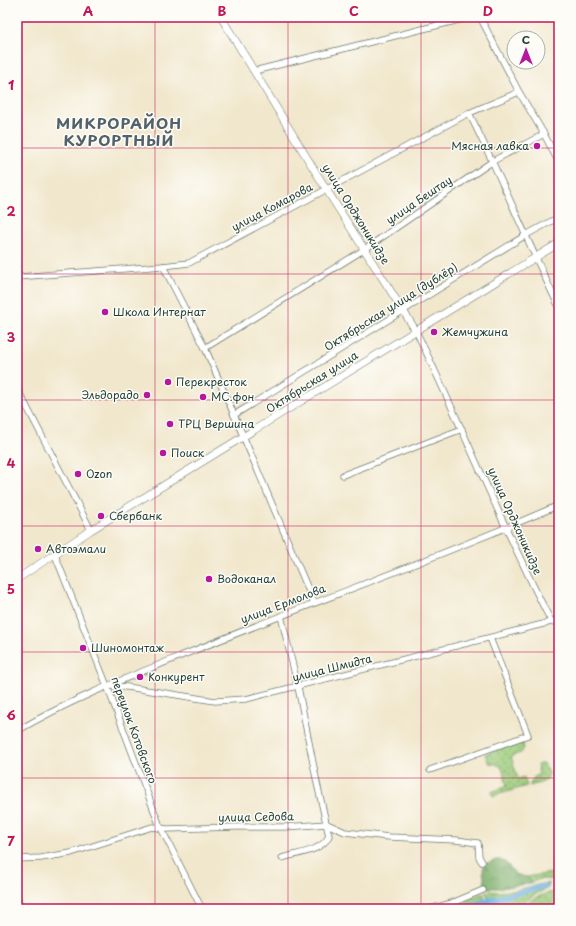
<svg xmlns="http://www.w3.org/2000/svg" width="576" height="926" font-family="'Playpen Sans',sans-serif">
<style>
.grass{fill:url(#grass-dots);stroke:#5e8457}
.forest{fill:url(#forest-crowns);stroke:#4e764f}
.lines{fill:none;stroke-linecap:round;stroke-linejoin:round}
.canal{stroke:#71b2e6;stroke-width:5}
.minor-casing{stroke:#687869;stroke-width:7}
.major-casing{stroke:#687869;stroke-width:8}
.minor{stroke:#fff;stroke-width:5.5}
.major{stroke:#fff;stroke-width:7}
.grid{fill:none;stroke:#c2185b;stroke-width:1;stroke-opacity:0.55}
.poi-dot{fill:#b5179e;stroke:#fdfcf7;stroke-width:1.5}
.labels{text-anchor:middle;stroke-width:3;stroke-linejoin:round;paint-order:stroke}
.poi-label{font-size:11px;fill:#1f3d34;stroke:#fdfcf7;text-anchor:start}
.street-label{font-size:11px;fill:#1f3d34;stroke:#fdfcf7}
.district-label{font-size:15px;font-weight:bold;letter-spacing:1px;fill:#51626b;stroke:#fdfcf7}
.neatline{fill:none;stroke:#c2185b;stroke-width:1.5}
.grid-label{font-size:13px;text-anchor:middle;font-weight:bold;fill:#c2185b}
</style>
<defs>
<pattern id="grass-dots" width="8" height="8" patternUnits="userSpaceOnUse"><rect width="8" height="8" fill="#9ccb7a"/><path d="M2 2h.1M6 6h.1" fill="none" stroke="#7fa665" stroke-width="1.8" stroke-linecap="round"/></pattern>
<pattern id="forest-crowns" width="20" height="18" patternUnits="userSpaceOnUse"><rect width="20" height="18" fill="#7daf6a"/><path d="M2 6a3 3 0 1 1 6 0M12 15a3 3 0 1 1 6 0" fill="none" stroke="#669058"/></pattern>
</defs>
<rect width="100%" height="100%" fill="#fdfcf7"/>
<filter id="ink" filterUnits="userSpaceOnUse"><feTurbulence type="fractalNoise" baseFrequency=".025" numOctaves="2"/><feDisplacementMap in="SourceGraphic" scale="8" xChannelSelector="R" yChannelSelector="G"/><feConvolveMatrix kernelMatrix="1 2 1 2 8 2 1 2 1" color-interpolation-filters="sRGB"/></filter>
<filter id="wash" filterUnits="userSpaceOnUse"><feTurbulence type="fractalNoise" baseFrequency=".012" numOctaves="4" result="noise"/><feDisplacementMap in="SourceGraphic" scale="16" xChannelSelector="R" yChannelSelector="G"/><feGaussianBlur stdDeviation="0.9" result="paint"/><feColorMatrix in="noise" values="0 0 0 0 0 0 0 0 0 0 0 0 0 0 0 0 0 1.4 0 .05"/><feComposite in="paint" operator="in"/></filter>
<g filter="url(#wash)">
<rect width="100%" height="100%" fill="#f1e7cc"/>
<g class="grass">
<path d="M522 741 524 748 521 753 511 756 518 779 524 777 527 786 493 796 491 792 507 786C503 772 505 764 489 763L485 754Z"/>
<path d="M544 763C553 782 548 780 530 786V784L535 776 539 774 537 765Z"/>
<path d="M559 872V880L540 879 530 883 531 880 526 877Z"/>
<path d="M549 883 550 884 489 899 485 891C497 892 509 892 521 889 530 887 539 884 549 883Z"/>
<path d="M549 885 548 888 536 894 513 909 491 908 488 901Z"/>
<path d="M559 890V909H520C530 898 545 894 559 890Z"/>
<path d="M483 893 486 901 456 909H434L452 904H462L465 900Z"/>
</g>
<path class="forest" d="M496 860C505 859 510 867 515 874L526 877 531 881 530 883 501 888H488L485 886 483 871 484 865Z"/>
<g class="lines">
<path class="canal" d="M459 909 493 899 546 886"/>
</g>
</g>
<g filter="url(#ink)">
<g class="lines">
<g class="minor-casing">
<g id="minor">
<path d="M480 17 519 92 544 134 559 163"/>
<path d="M254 71 471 17"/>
<path d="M469 113C501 177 528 243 559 307"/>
<path d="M163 266 205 348 238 424 314 603"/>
<path d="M17 277 163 266 189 263 469 113 519 92"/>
<path d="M416 331C463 427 502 527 551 621"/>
<path d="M205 348 365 249 493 161 544 134"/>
<path d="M17 388 91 530"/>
<path d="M234 415 526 235 559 217"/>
<path d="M343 475 462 429"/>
<path d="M55 555 107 686 159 824 202 909"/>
<path d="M281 616 298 687 317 783 329 836C321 852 298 853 282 858"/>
<path d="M110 686 127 687 215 701 246 699 559 620"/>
<path d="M17 731C73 698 134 675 193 651 315 601 439 558 559 505"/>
<path d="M430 770 528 735 490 638"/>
<path d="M17 859 41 858 71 853 152 827 167 829 235 827H286L327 824 345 832 389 837 456 840 478 843 479 857 482 862"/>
<path d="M17 895 21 909"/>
<path d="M430 909 452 903 483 890"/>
</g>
</g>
<g class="major-casing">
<g id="major">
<path d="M221 17 326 189 416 331"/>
<path d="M17 579 91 530 559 243"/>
</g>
</g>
<use href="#minor" class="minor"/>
<use href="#major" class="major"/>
</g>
</g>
<path class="grid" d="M155 17V909M288 17V909M421 17V909M17 148H559M17 274H559M17 400H559M17 526H559M17 652H559M17 778H559"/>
<g class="poi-dot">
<circle cx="537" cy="146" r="4"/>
<circle cx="105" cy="312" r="4"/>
<circle cx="434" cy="332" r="4"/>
<circle cx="168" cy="382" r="4"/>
<circle cx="147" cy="395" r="4"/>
<circle cx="203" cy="397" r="4"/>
<circle cx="170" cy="424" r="4"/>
<circle cx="163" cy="453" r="4"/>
<circle cx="78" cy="474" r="4"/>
<circle cx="101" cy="516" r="4"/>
<circle cx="38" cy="549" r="4"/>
<circle cx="209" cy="579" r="4"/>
<circle cx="83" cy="648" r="4"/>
<circle cx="140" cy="677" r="4"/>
</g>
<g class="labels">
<g class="poi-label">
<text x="529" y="150" text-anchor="end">Мясная лавка</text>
<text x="113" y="316">Школа Интернат</text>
<text x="442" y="336">Жемчужина</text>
<text x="176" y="386">Перекресток</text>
<text x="139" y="399" text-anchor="end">Эльдорадо</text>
<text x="211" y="401">МС.фон</text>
<text x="178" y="428">ТРЦ Вершина</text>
<text x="171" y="457">Поиск</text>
<text x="86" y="478">Ozon</text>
<text x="109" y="520">Сбербанк</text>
<text x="46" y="553">Автоэмали</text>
<text x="217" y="583">Водоканал</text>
<text x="91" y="652">Шиномонтаж</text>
<text x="148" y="681">Конкурент</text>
</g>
<g class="street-label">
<text transform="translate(419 200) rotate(-34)" y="4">улица Бештау</text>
<text transform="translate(272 207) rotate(-28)" y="4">улица Комарова</text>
<text transform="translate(356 214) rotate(58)" y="4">улица Орджоникидзе</text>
<text transform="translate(391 307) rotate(-32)" y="4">Октябрьская улица (дублёр)</text>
<text transform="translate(312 382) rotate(-32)" y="4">Октябрьская улица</text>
<text transform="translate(515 521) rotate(66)" y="4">улица Орджоникидзе</text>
<text transform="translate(283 604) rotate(-21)" y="4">улица Ермолова</text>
<text transform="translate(332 668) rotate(-14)" y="4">улица Шмидта</text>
<text transform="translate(134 730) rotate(70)" y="4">переулок Котовского</text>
<text transform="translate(256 817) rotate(-1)" y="4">улица Седова</text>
</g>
<g class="district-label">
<text x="119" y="129">МИКРОРАЙОН<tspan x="119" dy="17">КУРОРТНЫЙ</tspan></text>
</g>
</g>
<rect width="576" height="926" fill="none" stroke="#fdfcf7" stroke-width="44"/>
<g transform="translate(526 50)"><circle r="19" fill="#fdfcf7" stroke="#a4b0a9"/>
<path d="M0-3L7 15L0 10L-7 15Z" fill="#b5179e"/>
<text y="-6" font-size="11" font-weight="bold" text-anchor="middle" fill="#1f3d34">С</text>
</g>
<rect x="22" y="22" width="532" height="882" class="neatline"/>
<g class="grid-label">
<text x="88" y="16">A</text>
<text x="222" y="16">B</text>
<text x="354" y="16">C</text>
<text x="488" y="16">D</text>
<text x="11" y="90">1</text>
<text x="11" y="216">2</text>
<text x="11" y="342">3</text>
<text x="11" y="468">4</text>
<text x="11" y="594">5</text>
<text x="11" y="720">6</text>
<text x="11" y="846">7</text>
</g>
</svg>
